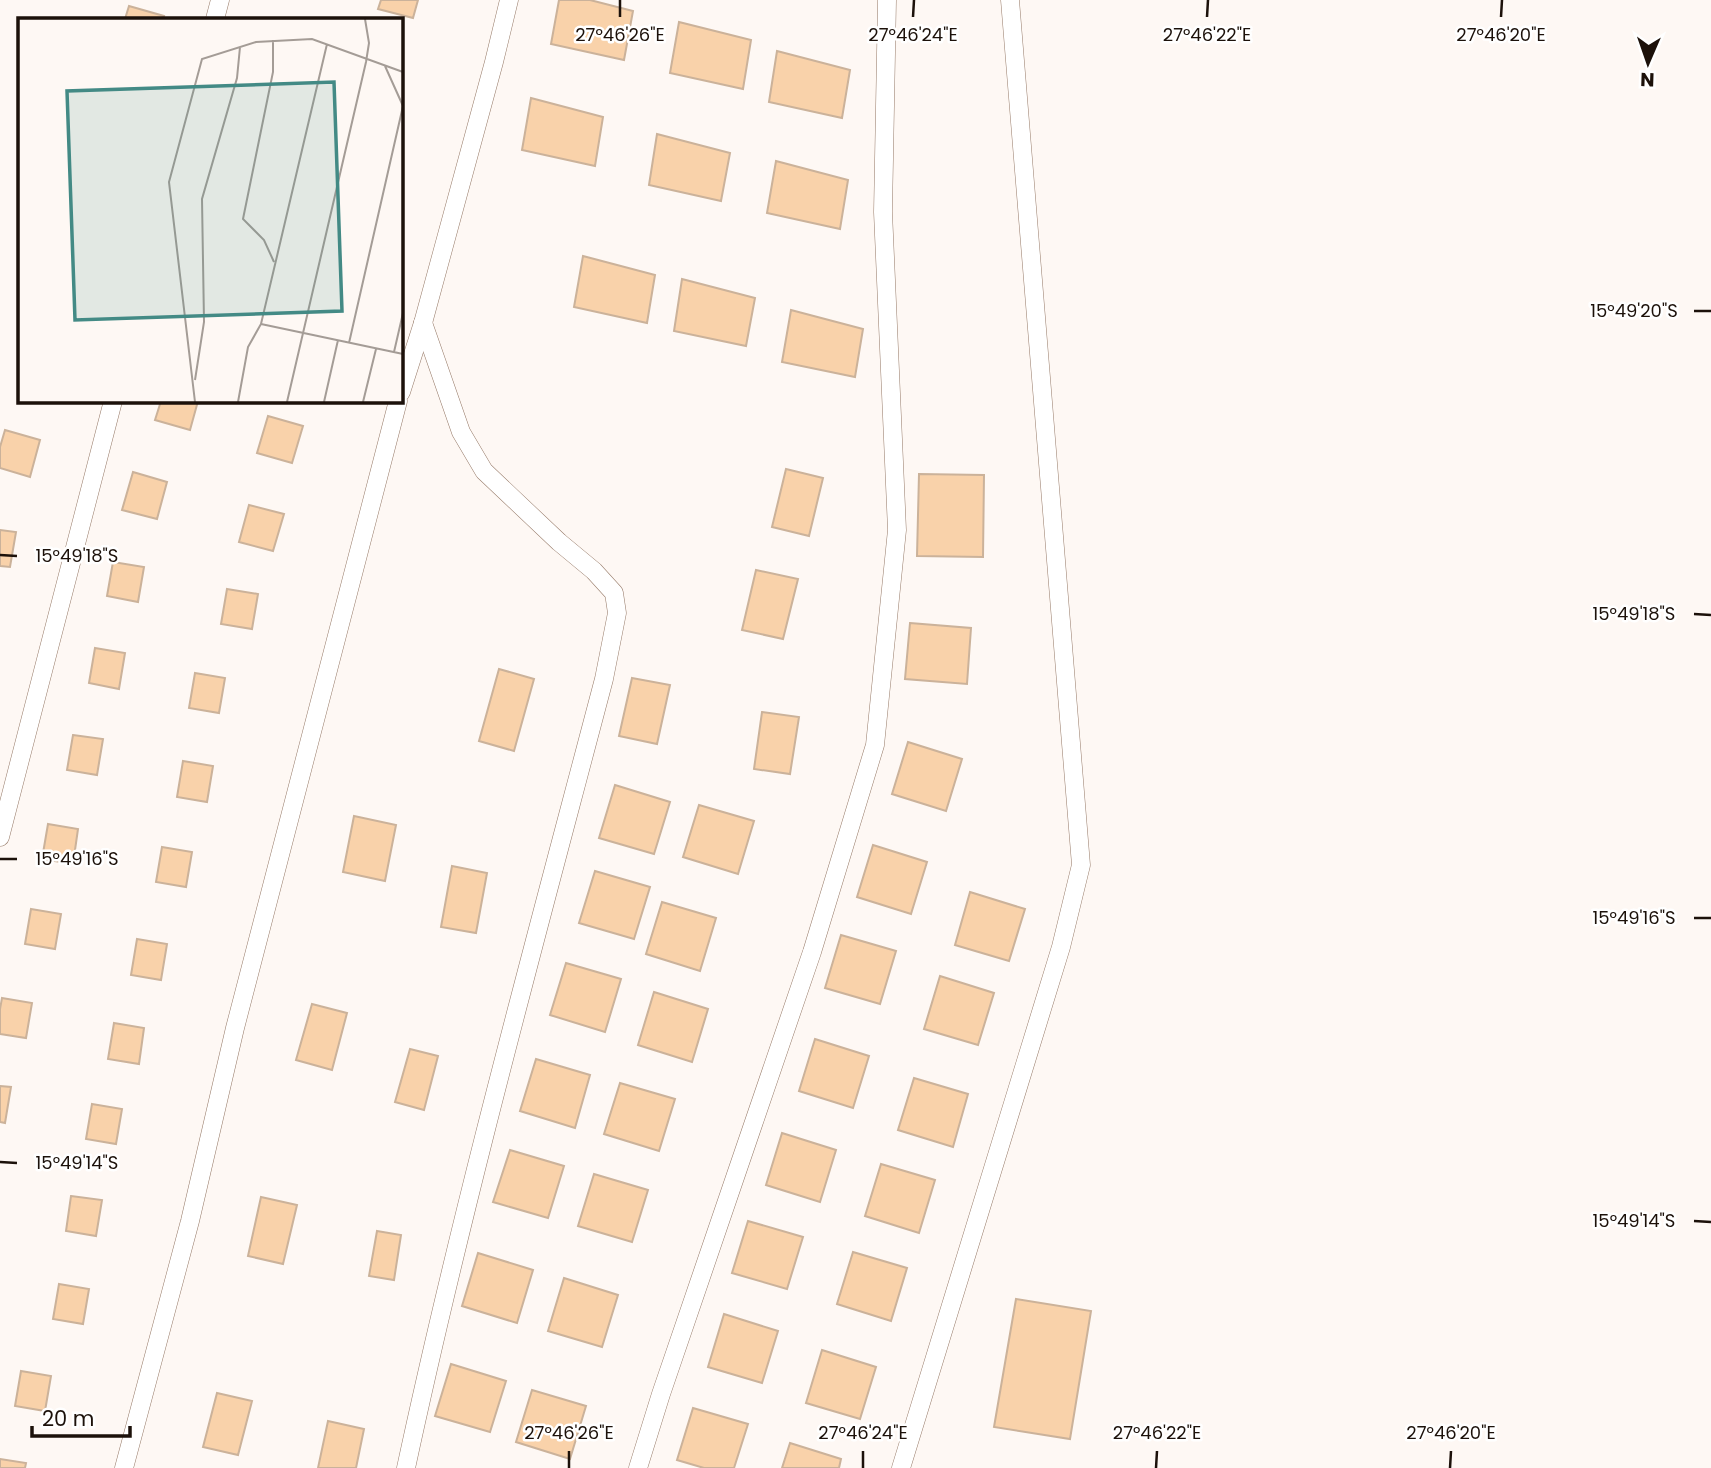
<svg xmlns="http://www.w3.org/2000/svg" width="1711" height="1468" font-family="Poppins,sans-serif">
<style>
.building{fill:#f9d2aa;stroke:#cbb29a;stroke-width:2}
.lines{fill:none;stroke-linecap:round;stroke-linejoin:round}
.service-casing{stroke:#967a68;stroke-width:19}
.service{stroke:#fff;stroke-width:18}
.ticks{fill:none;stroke:#1c110a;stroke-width:2.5}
.inset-road{fill:none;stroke:#a49c96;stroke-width:2}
.view{fill:#438a85;fill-opacity:0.15;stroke:#438a85;stroke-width:3.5}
.inset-edge{fill:none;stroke:#1c110a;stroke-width:3.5}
.ticks-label{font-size:18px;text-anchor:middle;fill:#1c110a;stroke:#fff;stroke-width:5;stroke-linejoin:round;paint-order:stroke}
</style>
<rect width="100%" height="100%" fill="#fef8f4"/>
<g class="building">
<path d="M381 0H418L413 18 378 9Z"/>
<path d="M559 0H590L633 11 624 60 551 44Z"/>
<path d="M129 6 164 16 163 19H125Z"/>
<path d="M679 22 751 40 743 89 670 73Z"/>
<path d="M777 51 850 70 842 118 769 102Z"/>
<path d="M531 98 603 117 595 166 522 150Z"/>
<path d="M657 134 730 153 721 201 649 185Z"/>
<path d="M776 161 848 180 840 229 767 213Z"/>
<path d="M583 256 655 275 647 323 574 307Z"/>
<path d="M682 279 755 298 746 346 674 331Z"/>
<path d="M791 310 863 329 855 377 782 362Z"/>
<path d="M161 401H198L190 430 155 420Z"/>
<path d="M268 416 303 426 292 463 257 453Z"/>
<path d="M5 430 40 440 30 477 0 468V447Z"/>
<path d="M786 469 823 478 809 536 772 527Z"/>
<path d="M133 472 167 482 157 519 122 510Z"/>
<path d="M919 474 984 475 983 557 917 556Z"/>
<path d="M249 505 284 514 273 551 239 542Z"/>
<path d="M0 530 16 532 10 567 0 566Z"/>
<path d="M113 562 144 567 138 602 107 596Z"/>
<path d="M756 570 798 579 783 639 742 630Z"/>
<path d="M227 589 258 594 252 629 221 624Z"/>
<path d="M910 623 971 628 967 684 905 679Z"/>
<path d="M95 648 125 653 119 689 89 683Z"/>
<path d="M499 669 534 679 514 751 479 741Z"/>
<path d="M195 673 225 678 219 713 189 708Z"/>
<path d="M632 678 670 685 657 744 619 736Z"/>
<path d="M762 712 799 717 790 774 754 769Z"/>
<path d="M73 735 103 739 97 775 67 770Z"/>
<path d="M908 742 962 759 946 811 892 794Z"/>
<path d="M183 761 213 766 207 802 177 797Z"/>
<path d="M615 785 670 802 654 854 599 838Z"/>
<path d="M699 805 754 821 738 874 683 857Z"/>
<path d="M354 816 396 825 385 881 343 872Z"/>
<path d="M48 824 78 829 73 864 42 859Z"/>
<path d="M873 845 927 862 911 914 857 897Z"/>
<path d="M162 847 192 852 186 887 156 882Z"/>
<path d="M452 866 487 873 476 933 441 927Z"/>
<path d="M595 871 650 887 634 939 579 923Z"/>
<path d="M970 892 1025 909 1009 961 955 945Z"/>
<path d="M662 902 716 918 700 971 646 954Z"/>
<path d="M31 909 61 914 55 949 25 944Z"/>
<path d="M841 935 896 951 880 1004 825 988Z"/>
<path d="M137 939 167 944 161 980 131 975Z"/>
<path d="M566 963 621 979 605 1032 550 1015Z"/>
<path d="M940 976 994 993 978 1045 924 1029Z"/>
<path d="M654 992 708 1009 692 1062 638 1045Z"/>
<path d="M2 998 32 1003 26 1038 0 1034V1009Z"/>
<path d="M312 1004 347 1013 332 1070 296 1060Z"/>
<path d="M114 1023 144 1028 139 1064 108 1059Z"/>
<path d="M815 1039 869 1056 853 1108 799 1091Z"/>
<path d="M410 1049 438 1056 424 1110 395 1102Z"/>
<path d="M536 1059 590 1075 575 1128 520 1111Z"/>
<path d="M914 1078 968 1094 953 1147 898 1130Z"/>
<path d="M620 1083 675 1099 659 1151 604 1134Z"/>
<path d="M0 1086 11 1087 5 1123 0 1122Z"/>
<path d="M92 1104 122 1109 116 1144 86 1139Z"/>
<path d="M782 1133 836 1150 820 1202 766 1185Z"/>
<path d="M510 1150 564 1166 548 1218 493 1202Z"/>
<path d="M881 1164 935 1180 919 1233 865 1216Z"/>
<path d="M594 1174 648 1190 632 1242 578 1226Z"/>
<path d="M71 1196 102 1200 96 1236 66 1231Z"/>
<path d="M261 1197 297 1205 283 1264 248 1256Z"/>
<path d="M748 1221 803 1237 787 1289 732 1273Z"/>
<path d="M377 1231 401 1235 394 1280 369 1276Z"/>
<path d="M853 1252 907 1268 891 1321 837 1304Z"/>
<path d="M478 1253 533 1270 517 1323 462 1306Z"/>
<path d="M564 1278 618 1295 602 1347 548 1331Z"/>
<path d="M59 1284 89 1289 83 1324 53 1319Z"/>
<path d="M1016 1299 1091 1311 1070 1439 994 1427Z"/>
<path d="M724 1314 778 1331 762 1383 708 1367Z"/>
<path d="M822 1350 876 1367 860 1419 806 1403Z"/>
<path d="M451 1364 506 1381 490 1432 435 1416Z"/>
<path d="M21 1371 51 1376 45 1411 15 1406Z"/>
<path d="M532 1390 586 1406 570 1459 516 1442Z"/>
<path d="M217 1393 252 1401 238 1455 203 1447Z"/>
<path d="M693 1408 748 1424 734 1468H704L677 1460Z"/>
<path d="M328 1421 364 1429 356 1468H318Z"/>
<path d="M790 1443 841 1459 839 1468H782Z"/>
<path d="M0 1459 26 1463 25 1468H0Z"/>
</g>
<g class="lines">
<g class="service-casing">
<g id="service">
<path d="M215 19 220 0"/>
<path d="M401 392 423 323 494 62 509 0"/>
<path d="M0 837 113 401"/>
<path d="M124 1468 190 1221 235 1028 398 401"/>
<path d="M406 1468C463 1203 535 941 604 679L617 613 614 593 594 571 559 542 484 471 461 432 423 323"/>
<path d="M638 1468 661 1394 812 952 875 745 897 530 883 212 887 0"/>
<path d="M901 1468 1061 947 1081 865 1010 0"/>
</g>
</g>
<use href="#service" class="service"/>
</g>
<path class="ticks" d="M620 17V0M913 17 914 0M1207 17 1208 0M1501 17 1502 0M1694 311H1711M0 555 17 556M1694 614 1711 615M0 859H17M1694 918H1711M0 1162 17 1163M1694 1221 1711 1222M569 1468V1451M863 1468V1451M1156 1468 1157 1451M1450 1468 1451 1451"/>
<g transform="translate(18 18)">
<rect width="385" height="385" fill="#fef8f4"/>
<path class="inset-road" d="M255 22V54L225 201 246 222 256 244M367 48 385 88M243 306 385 336M331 325 385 88M376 334 385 295M177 362 186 304 184 181 219 60 222 29M177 384 151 164 184 41 238 24 294 21 385 54M220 384 230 329 243 306 309 26M269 384 348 44 351 25 347 1M306 384 320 322M345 384 358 331"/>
<path class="view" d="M316 64 324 293 57 302 49 73Z"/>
<rect width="385" height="385" class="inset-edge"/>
</g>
<g class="ticks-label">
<text x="620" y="41">27°46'26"E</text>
<text x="913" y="41">27°46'24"E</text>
<text x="1207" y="41">27°46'22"E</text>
<text x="1501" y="41">27°46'20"E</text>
<text x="1634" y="317">15°49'20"S</text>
<text x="77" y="562">15°49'18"S</text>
<text x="1634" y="620">15°49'18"S</text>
<text x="77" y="865">15°49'16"S</text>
<text x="1634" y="924">15°49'16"S</text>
<text x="77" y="1169">15°49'14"S</text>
<text x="1634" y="1227">15°49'14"S</text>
<text x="569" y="1439">27°46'26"E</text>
<text x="863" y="1439">27°46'24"E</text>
<text x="1157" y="1439">27°46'22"E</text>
<text x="1451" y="1439">27°46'20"E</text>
</g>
<g transform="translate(1648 63) rotate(182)" stroke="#ffffff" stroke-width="5" paint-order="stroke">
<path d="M0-5L12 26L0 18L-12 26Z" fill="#1c110a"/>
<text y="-10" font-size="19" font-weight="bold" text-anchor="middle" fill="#1c110a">N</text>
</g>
<path d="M32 1426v10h98v-10" fill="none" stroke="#1c110a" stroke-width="3.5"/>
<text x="42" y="1426" font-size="21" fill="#1c110a" stroke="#ffffff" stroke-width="5" paint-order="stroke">20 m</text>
</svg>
